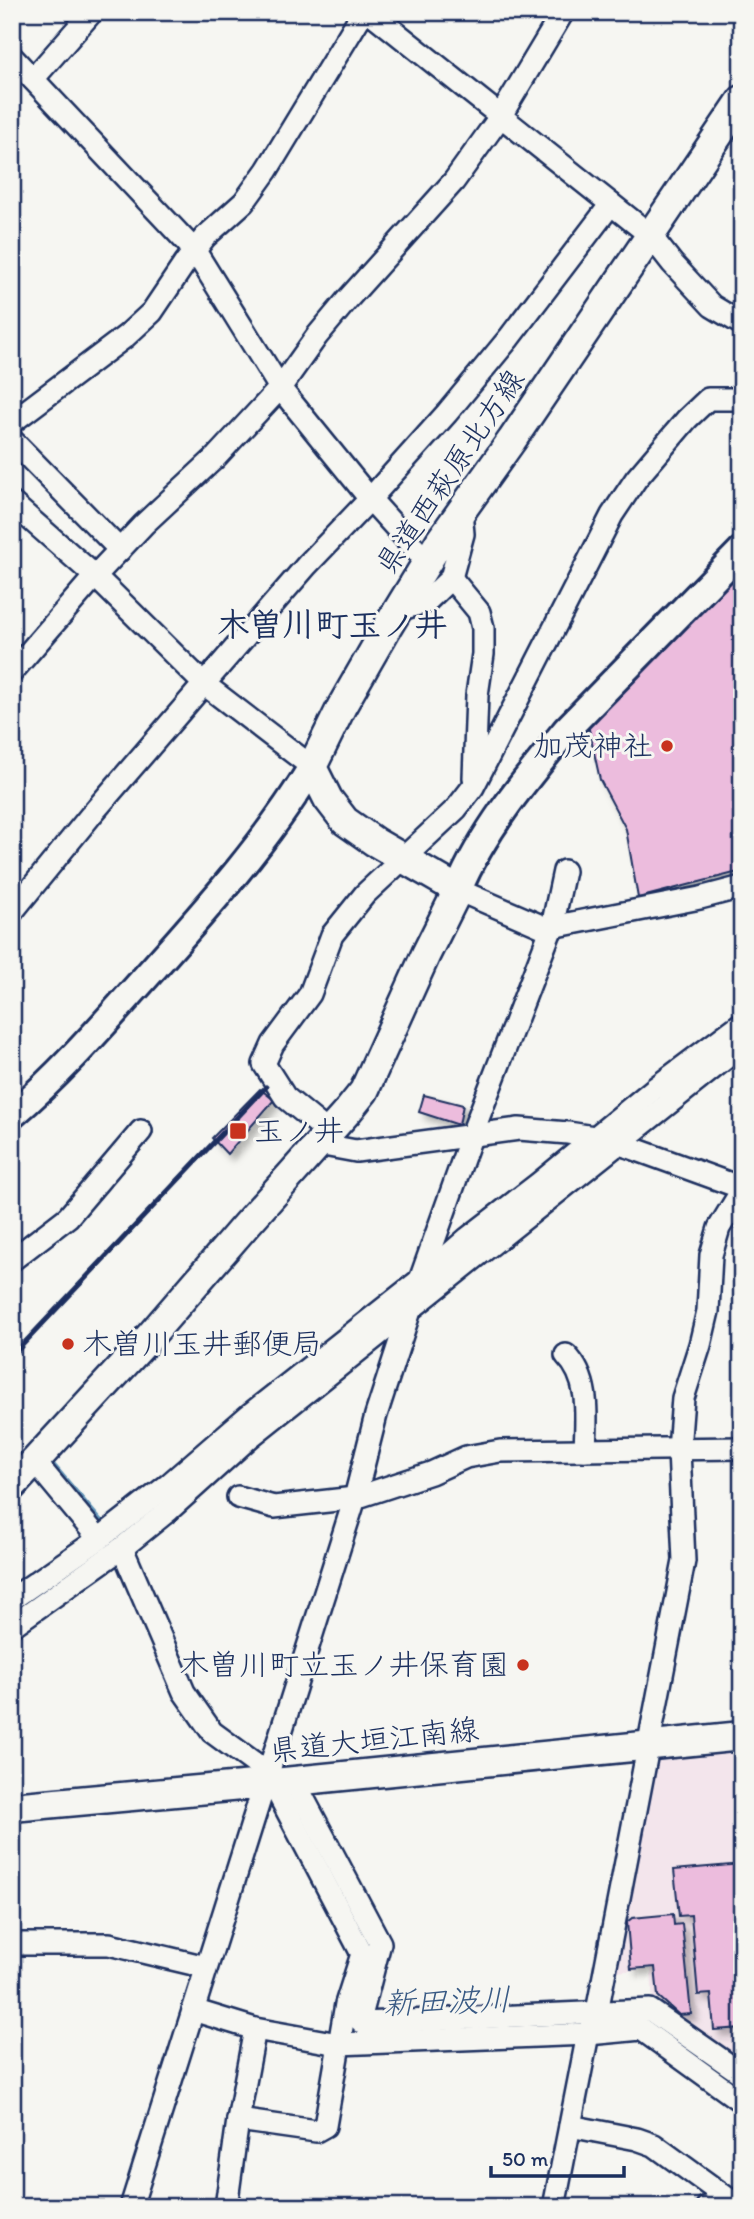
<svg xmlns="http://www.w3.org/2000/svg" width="754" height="2219" font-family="Itim,'Klee One',sans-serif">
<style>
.built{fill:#f3e5ec}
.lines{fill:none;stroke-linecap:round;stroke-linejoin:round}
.stream{stroke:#6496b9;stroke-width:5}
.building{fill:#ecbcdd;stroke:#1b2f5e;stroke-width:2;filter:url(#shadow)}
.minor-casing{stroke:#1b2f5e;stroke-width:26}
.tertiary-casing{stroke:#1b2f5e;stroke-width:32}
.secondary-casing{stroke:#1b2f5e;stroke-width:33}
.minor{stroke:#f6f6f2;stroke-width:21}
.tertiary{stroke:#f6f6f2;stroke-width:26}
.secondary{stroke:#f6f6f2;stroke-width:28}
.rail{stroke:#1b2f5e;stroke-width:5}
.poi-dot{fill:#c8321e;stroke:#f6f6f2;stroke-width:2.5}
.labels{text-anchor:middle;stroke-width:6;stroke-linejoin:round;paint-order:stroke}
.street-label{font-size:30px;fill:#1b2f5e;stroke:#f6f6f2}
.poi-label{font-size:30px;fill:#1b2f5e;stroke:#f6f6f2;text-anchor:end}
.water-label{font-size:32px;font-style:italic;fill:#395a84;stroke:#f6f6f2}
.quarter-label{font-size:33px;font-weight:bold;fill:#1b2f5e;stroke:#f6f6f2}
</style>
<defs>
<filter id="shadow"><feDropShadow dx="6" dy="6" stdDeviation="3.5" flood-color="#0004"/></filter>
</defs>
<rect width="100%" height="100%" fill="#f6f6f2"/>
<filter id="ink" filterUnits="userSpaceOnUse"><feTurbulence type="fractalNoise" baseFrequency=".0143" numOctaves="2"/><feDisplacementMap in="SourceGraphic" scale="14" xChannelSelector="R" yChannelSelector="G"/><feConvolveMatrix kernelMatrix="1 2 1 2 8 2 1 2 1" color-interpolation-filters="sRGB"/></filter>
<g filter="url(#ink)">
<path class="built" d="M742 1748V2071L653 2008 651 1969 615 1972 657 1757Z"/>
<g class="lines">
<path class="stream" d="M54 1466 104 1525"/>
</g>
<g class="building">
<path d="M742 550V871L638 898 626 829 600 780 585 711Z"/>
<path d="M260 1089 274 1100 227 1154 212 1138Z"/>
<path d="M424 1095 463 1105 459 1125 419 1112Z"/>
<path d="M742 1864V2028L714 2030 711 1994 698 1995 691 1915 679 1916 674 1870Z"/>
<path d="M673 1914 674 1925 682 1924 691 2014 679 2015 658 1996 655 1967 631 1969 627 1922 632 1918Z"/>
</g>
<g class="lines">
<g class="minor-casing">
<g id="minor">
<path d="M370 12 650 235 672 263 712 306 742 324"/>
<path d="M12 57 195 251 280 388 370 499 427 562"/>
<path d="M33 79 92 12"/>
<path d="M12 422 126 336 152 312 185 263 205 237 244 202 267 170 363 12"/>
<path d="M12 440 120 550"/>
<path d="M12 503 95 576 204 684 312 767"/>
<path d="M451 578 479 612 483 628V654L477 695 474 778"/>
<path d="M398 610 426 602 451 578 463 534 461 511"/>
<path d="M12 672 95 576 144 524 216 457 280 388 317 336 347 300 454 181 500 117 563 12"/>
<path d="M458 890 541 926 552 927 700 898 742 887"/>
<path d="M12 912 91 815 204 684 307 565 370 499 447 413 509 338 611 204"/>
<path d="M329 1133 285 1097 264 1064 273 1044 310 994 332 935 365 894 456 809 473 787 612 515 636 479 687 419 708 399H739L742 394"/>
<path d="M318 1144 356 1151 519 1129 568 1133 594 1137 629 1147 742 1188"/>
<path d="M12 1260 68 1217 141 1131"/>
<path d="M566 1355C591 1380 586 1418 585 1450"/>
<path d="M35 1462 99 1539"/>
<path d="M238 1497 274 1507 355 1498 431 1473 466 1457 500 1451 742 1448"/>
<path d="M122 1548 184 1692 212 1732 257 1765 269 1767"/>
<path d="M12 1599 99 1539 168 1485 249 1415 420 1280 468 1238 538 1184 654 1089 742 1023"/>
<path d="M12 1626 122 1548 169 1510 250 1437 742 1045"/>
<path d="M299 1780 300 1792 380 1943 360 2020 363 2023 650 2010 742 2074"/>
<path d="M12 1944H109L206 1967"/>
<path d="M193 2010 255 2029 338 2044 588 2034 641 2029 742 2102"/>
<path d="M238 2120 255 2029"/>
<path d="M570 2126 637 2139 654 2145 734 2203"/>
<path d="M131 2207 355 1498 376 1415 420 1280 472 1134 552 927 564 871"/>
<path d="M226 2207 238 2120 316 2131 325 2126 346 2004 362 1954 272 1782"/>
<path d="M554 2207 588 2034 597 2012 684 1561 679 1450 683 1398 700 1345 708 1311 711 1255 719 1228 742 1190"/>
<path d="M707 2207 742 2201"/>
</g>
</g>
<g class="tertiary-casing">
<g id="tertiary">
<path d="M458 890C483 830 525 780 567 729L742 550"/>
<path d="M12 1115C64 1071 108 1019 153 969 210 905 268 840 312 767"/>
</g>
</g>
<g class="secondary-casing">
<g id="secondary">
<path d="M12 1486 144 1343 245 1226 348 1111 364 1091 426 954 458 890 375 842 345 821 328 799 312 767 342 706 385 631 440 541 512 440 742 100"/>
<path d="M12 1807 264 1784 742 1736"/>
</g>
</g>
<use href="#minor" class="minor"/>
<use href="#tertiary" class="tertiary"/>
<use href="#secondary" class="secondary"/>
<path class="rail" d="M12 1356 266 1087"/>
</g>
</g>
<g class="poi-dot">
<circle cx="667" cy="746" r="7"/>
<rect x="229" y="1122" width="18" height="18" rx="3.5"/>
<circle cx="68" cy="1344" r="7"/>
<circle cx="523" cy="1665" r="7"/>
</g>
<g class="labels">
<g class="street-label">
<text transform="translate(450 472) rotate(-56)" y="10">県道西萩原北方線</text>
<text transform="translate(374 1740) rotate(-6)" y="10">県道大垣江南線</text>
</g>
<g class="poi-label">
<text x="653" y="756">加茂神社</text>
<text x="254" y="1141" text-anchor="start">玉ノ井</text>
<text x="82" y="1354" text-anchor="start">木曽川玉井郵便局</text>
<text x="509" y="1675">木曽川町立玉ノ井保育園</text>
</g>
<g class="water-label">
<text transform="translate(447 2001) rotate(-2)" y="11">新田波川</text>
</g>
<g class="quarter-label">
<text x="332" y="636">木曽川町玉ノ井</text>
</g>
</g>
<rect width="754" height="2219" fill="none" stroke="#f6f6f2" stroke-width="42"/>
<rect x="21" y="21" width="712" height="2177" fill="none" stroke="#1b2f5e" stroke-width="2.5" filter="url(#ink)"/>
<path d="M491 2166v10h133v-10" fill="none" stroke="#1b2f5e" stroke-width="3.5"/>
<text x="502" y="2166" font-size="21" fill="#1b2f5e" stroke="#f6f6f2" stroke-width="5" paint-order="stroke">50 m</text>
</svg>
